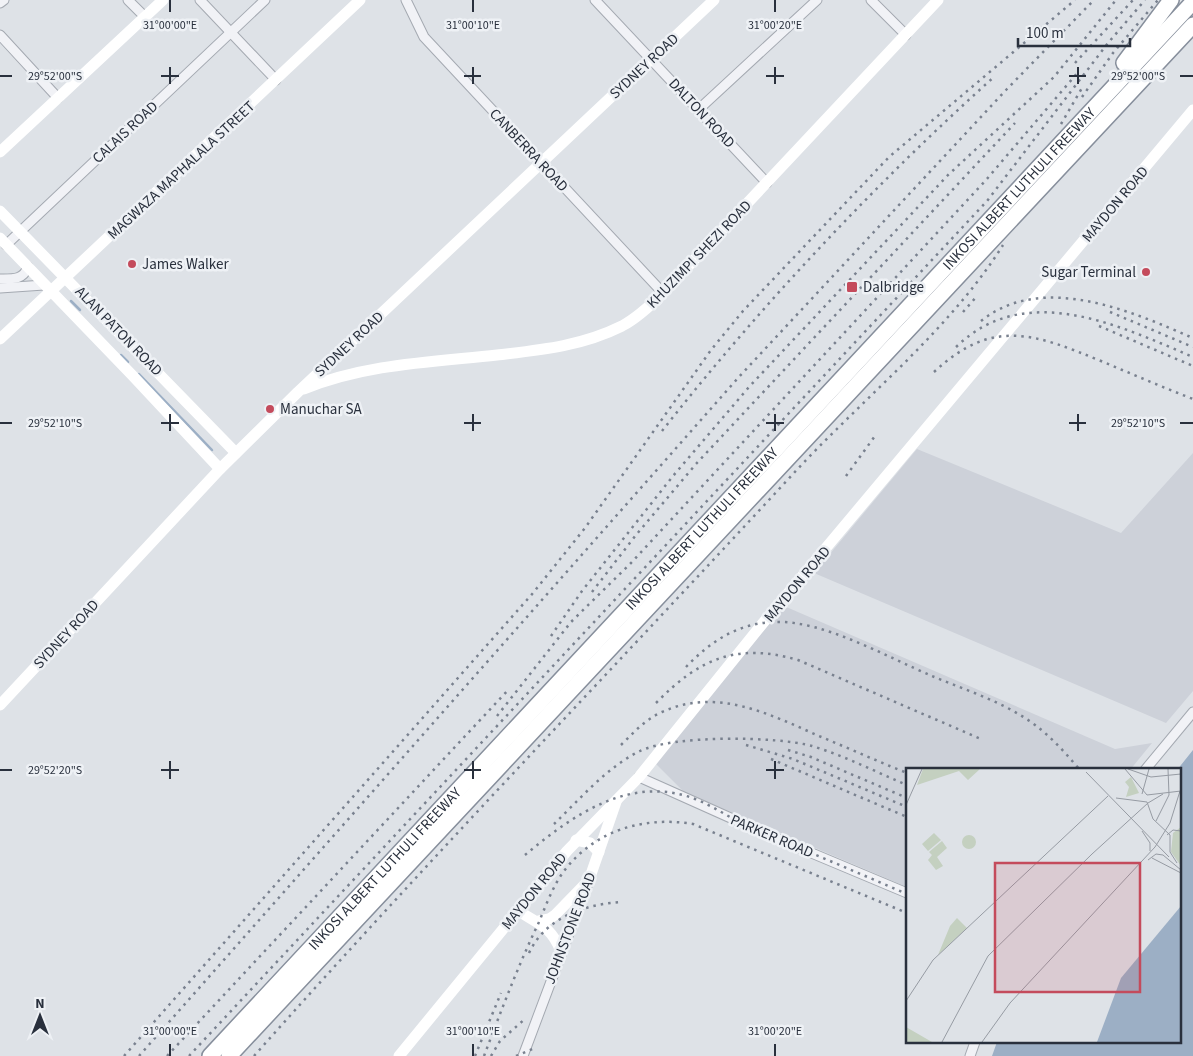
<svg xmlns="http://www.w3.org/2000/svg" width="1193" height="1056" font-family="'Source Sans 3',sans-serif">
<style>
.built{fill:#cdd1d9}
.water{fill:#9cafc5}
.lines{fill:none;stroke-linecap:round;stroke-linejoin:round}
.stream{stroke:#9cafc5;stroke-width:2.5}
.street-casing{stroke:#a4a9b1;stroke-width:11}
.highway-casing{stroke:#878f9c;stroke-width:18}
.street{stroke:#f1f2f6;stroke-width:9}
.secondary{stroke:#fff;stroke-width:11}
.highway{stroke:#fff;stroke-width:15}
.rail{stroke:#79818f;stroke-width:2.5;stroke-dasharray:2.5 5;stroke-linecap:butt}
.ticks{fill:none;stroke:#29303d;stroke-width:2}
.poi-dot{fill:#c44b5c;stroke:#eef1f5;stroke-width:2}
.labels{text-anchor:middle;stroke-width:5;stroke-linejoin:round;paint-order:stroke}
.street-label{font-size:15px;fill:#29303d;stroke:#eef1f5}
.poi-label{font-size:15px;fill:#29303d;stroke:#eef1f5;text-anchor:start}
.inset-road{fill:none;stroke:#969ba3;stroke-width:1}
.view{fill:#c44b5c;fill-opacity:0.15;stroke:#c44b5c;stroke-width:2.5}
.inset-edge{fill:none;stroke:#29303d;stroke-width:2.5}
.ticks-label{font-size:12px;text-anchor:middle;fill:#29303d;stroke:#eef1f5;stroke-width:5;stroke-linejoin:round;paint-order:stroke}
</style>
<rect width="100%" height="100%" fill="#dee2e7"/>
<g class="built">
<path d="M917 449 1121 533 1193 453V691L1166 723 814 573Z"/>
<path d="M784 606 1115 749 1152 743 1130 770H907V887L684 792 654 762Z"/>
</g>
<path class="water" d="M1193 750V1056H992L997 1042H1179V770H1177Z"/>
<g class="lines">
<g class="stream">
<path d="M71 301 80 310"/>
<path d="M121 355 128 362"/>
<path d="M139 374 212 450"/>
</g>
<g class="street-casing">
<g id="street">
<path d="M128 0 145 17"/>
<path d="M200 0 276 80"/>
<path d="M406 0 424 37 663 293"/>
<path d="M595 0 767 183"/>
<path d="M871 0 906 35"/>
<path d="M0 3 4 0"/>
<path d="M0 35 58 98"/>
<path d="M698 110 817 0"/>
<path d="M6 245 265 0"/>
<path d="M0 279C13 279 23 280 28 267"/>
<path d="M0 288 44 285"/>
<path d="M1145 770 1193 712"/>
<path d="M639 777 771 836 907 893"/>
<path d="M523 1056 588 883"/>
<path d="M970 1056 975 1042"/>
</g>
</g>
<g class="highway-casing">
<g id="highway">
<path d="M1124 63 1171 0"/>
<path id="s1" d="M210 1056 1193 2"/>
<path d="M229 1056 1193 25"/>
</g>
</g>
<use href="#street" class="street"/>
<g class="secondary">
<path d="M0 152 163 0"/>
<path d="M0 211 236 453"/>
<path d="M0 238 132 375 220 469"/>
<path d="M0 339 360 0"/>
<path d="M304 389C365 364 432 362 497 355 541 350 582 346 622 326 637 318 651 305 663 293L938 0"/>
<path d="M0 705 220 469 298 392 714 0"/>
<path d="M576 840 590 843 599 852"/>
<path d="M519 911C539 925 550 925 561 951"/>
<path d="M539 921 549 919 555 915 589 880 616 802"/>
<path d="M399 1056 567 851 639 777 763 623 1193 110"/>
</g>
<use href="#highway" class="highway"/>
<g class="rail">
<path d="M1075 63 1133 0"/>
<path d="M1082 97 1113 53 1158 0"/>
<path d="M1061 124 1082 88"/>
<path d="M963 312 977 296"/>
<path d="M1110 312 1193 347"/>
<path d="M981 321C1042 272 1131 311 1193 338"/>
<path d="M1099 326 1193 366"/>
<path d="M956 347C1025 280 1118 325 1193 357"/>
<path d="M934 372C993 317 1035 334 1101 361 1132 374 1162 387 1193 399"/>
<path d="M662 431C762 304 875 184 995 76"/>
<path d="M846 476 875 436"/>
<path d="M592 592 636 535 696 464 1015 123"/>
<path d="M551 636 582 591 673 476 749 387 948 175 1054 77 1116 0"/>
<path d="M686 667C711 641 738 623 775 622 823 620 887 657 932 676 963 689 997 700 1025 718 1047 732 1063 750 1080 770"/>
<path d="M656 703C699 659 736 642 798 660L981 739"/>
<path d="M497 716 571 622 631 563 986 180 1079 71"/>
<path d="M621 745C634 732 646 719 662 712 717 687 769 714 819 736 848 748 877 761 907 773"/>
<path d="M746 745 793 759 907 807"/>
<path d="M788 750 811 757 907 798"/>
<path d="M771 759 907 817"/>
<path d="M554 824C580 799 607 767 640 751 673 735 776 736 812 746 845 756 876 772 907 785"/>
<path d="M525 855C574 814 633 772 700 801 718 809 735 821 753 829 805 850 856 872 907 894"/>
<path d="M529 953C546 917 584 905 620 902"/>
<path d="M124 1056 533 593 585 528 711 350 743 311 889 157 1075 0"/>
<path d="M139 1056 738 378 1006 90 1094 0"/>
<path d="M167 1056 509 689"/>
<path d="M189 1056 987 201 1108 43 1145 0"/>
<path d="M254 1056C430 858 614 668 793 474 861 400 950 330 1003 245"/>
<path d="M475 1056 501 993"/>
<path d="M484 1056C501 1011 518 966 539 922 546 905 553 886 564 871 595 830 644 816 693 824L907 913"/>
<path d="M491 1056 500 1041 526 1018"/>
<path d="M516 1056 535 1048"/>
</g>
</g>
<path class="ticks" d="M170 0V12M473 0V12M775 0V12M170 67V84M473 67V84M775 67V84M1078 67V84M0 76H12M161 76H179M464 76H481M766 76H784M1069 76H1086M1180 76H1193M170 414V431M473 414V431M775 414V431M1078 414V431M0 423H12M161 423H179M464 423H481M766 423H784M1069 423H1086M1180 423H1193M170 761V779M473 761V779M775 761V779M0 770H12M161 770H179M464 770H481M766 770H784M170 1044V1056M473 1044V1056M775 1044V1056"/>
<g class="poi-dot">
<circle cx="132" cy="264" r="5"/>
<circle cx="1146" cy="272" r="5"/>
<rect x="846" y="281" width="12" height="12" rx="2.5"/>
<circle cx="270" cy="409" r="5"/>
</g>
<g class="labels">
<g class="street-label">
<text transform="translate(644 66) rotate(-43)" y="5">SYDNEY ROAD</text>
<text transform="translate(702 113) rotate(47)" y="5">DALTON ROAD</text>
<text transform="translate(125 132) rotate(-43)" y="5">CALAIS ROAD</text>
<text transform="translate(529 150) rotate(47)" y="5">CANBERRA ROAD</text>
<text transform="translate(181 170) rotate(-43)" y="5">MAGWAZA MAPHALALA STREET</text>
<text dy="5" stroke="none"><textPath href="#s1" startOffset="1186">INKOSI ALBERT LUTHULI FREEWAY</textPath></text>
<text transform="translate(1115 204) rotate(-50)" y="5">MAYDON ROAD</text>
<text transform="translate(699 254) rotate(-46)" y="5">KHUZIMPI SHEZI ROAD</text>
<text transform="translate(119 331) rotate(46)" y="5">ALAN PATON ROAD</text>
<text transform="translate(349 344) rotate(-43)" y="5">SYDNEY ROAD</text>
<text dy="5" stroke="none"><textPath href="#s1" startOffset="721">INKOSI ALBERT LUTHULI FREEWAY</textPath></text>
<text transform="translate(797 584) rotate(-50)" y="5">MAYDON ROAD</text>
<text transform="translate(66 634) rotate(-47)" y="5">SYDNEY ROAD</text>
<text transform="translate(772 836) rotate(23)" y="5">PARKER ROAD</text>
<text dy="5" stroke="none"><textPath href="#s1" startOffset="256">INKOSI ALBERT LUTHULI FREEWAY</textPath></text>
<text transform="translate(534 891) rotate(-51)" y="5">MAYDON ROAD</text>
<text transform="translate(570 928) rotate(-69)" y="5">JOHNSTONE ROAD</text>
</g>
<g class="poi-label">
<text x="142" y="269">James Walker</text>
<text x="1136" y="277" text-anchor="end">Sugar Terminal</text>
<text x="863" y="292">Dalbridge</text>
<text x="280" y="414">Manuchar SA</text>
</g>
</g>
<g transform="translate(906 768)">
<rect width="275" height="275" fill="#dee2e7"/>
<path d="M17 1H74L62 12 53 3 11 17ZM225 9 233 25 220 29 223 19 219 14ZM275 59V98L265 84 267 65ZM28 65 35 72 22 83 16 76ZM56 74a7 7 0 1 1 14 0a7 7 0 1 1-14 0ZM36 73 41 80 31 89 37 98 30 102 22 92 26 87 23 84ZM51 150 61 160 32 187 44 158ZM0 259 26 274H0Z" fill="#c4d0c0"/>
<path d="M275 138V274H191L215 210Z" fill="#9cafc5"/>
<path class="inset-road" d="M219 1 241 27 275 23M222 1 245 9 275 6M180 4 263 89M236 26 243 1M210 30 241 34 247 51 264 67V84L271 95M0 37 16 1M250 53 263 27 262 1M236 63 244 75V83M261 67 267 62 275 63M246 90 275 105M242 92 250 86 257 87 275 102M0 233 27 192 202 28M36 274 82 188 186 86 242 35 257 26M76 274 104 235 249 79 264 55 274 23"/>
<path class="view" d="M89 95H234V224H89Z"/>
<rect width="275" height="275" class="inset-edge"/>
</g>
<g class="ticks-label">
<text x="170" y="29">31°00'00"E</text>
<text x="473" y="29">31°00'10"E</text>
<text x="775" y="29">31°00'20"E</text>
<text x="55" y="80">29°52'00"S</text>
<text x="1138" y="80">29°52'00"S</text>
<text x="55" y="427">29°52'10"S</text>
<text x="1138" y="427">29°52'10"S</text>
<text x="55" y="774">29°52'20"S</text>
<text x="170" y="1035">31°00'00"E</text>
<text x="473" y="1035">31°00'10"E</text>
<text x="775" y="1035">31°00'20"E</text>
</g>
<g transform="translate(40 1016)" stroke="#eef1f5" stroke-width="4" paint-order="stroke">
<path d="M0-4L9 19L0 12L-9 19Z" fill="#29303d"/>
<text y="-8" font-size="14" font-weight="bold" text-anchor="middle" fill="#29303d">N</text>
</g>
<path d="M1018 38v8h112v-8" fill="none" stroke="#29303d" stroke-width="2.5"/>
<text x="1026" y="38" font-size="15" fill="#29303d" stroke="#eef1f5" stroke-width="4" paint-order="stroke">100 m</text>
</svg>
